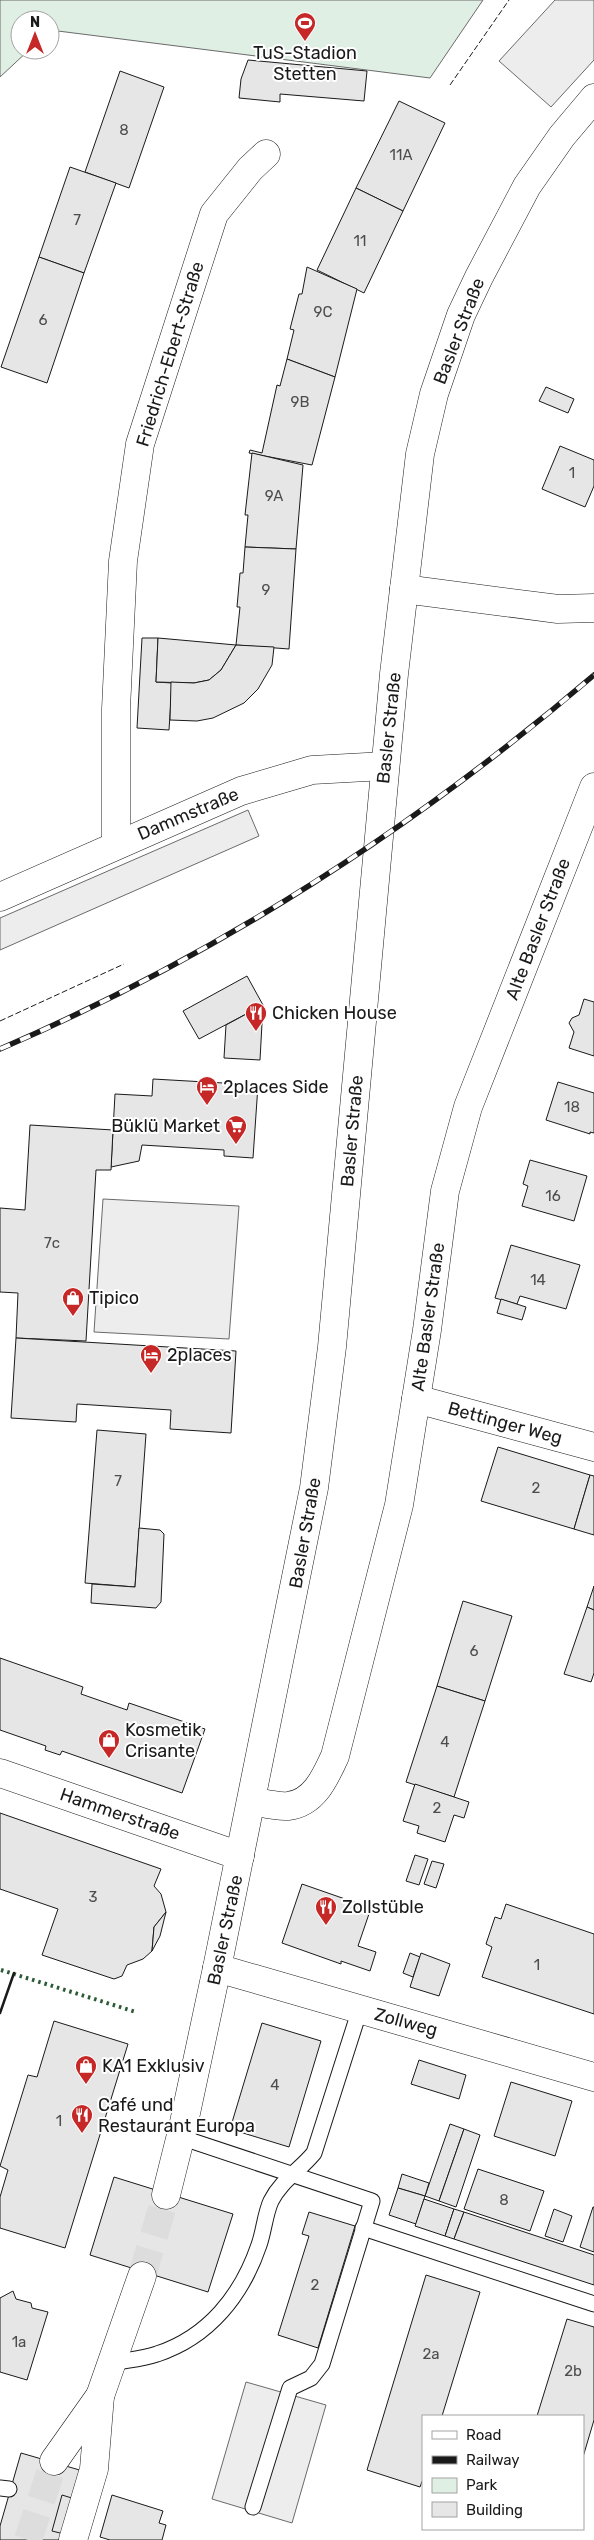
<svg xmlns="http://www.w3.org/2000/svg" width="594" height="2540" font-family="Rubik,sans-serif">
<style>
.green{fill:#e0efe3;stroke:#6a6a6a}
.parking{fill:#ededed;stroke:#6a6a6a}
.building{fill:#e6e6e6;stroke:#1a1a1a}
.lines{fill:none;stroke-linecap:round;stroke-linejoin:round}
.secondary-tunnel{stroke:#ddd;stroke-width:28;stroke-dasharray:28 14;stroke-linecap:butt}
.lane-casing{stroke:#1a1a1a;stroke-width:17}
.street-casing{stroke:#1a1a1a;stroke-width:29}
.secondary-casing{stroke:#1a1a1a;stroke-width:29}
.lane{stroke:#fff;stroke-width:15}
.street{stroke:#fff;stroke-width:28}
.secondary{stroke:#fff;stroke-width:28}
.rail-casing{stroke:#1a1a1a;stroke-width:5.5}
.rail{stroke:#fff;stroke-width:4;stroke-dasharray:11;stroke-linecap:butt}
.hedge{stroke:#2b5a34;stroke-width:4;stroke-dasharray:2.5 4;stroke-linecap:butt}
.fence{stroke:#1a1a1a;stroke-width:1;stroke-dasharray:6 2.5;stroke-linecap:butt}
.wall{stroke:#1a1a1a;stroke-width:2.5}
.labels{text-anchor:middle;stroke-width:4;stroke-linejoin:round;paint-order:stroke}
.number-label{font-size:15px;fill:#4d4d4d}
.poi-label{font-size:18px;fill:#1a1a1a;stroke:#fff;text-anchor:start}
.street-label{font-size:18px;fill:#1a1a1a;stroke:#fff}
</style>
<rect width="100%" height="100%" fill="#fff"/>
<path class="green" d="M0 0H483L430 78 50 30V20H20V50H29L0 77Z"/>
<g class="parking">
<path d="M555 0H594V60L551 107 499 61Z"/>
<path d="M248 810 259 836 0 950V918Z"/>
<path d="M103 1199 239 1206 229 1339 94 1332Z"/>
<path d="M246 2382 326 2405 292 2523 212 2499Z"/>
</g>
<g class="building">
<path d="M248 60 367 71 364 101 280 94V102L239 98 241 79Z"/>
<path d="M120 71 164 87 129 188 85 172Z"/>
<path d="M399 101 445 123 403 211 356 188Z"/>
<path d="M70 167 116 183 84 273 39 257Z"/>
<path d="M356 188 403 211 364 293 317 270Z"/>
<path d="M39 257 84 273 47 383 1 367Z"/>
<path d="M307 267 357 289 335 377 287 359 294 330 290 329 299 294H302Z"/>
<path d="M287 359 335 377 312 465 249 453 250 450 262 453 277 385 280 386Z"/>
<path d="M546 387 574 399 568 413 539 401Z"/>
<path d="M560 446 594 460V486L585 507 542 489Z"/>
<path d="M252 453 303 465 296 549 245 547 248 515H245Z"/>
<path d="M245 547 296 549 289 649 236 645 240 607H237L240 573H243Z"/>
<path d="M142 638H158L156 682 172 683 169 730 137 728Z"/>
<path d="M158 638 236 645 221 670 209 680 194 683 156 682Z"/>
<path d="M236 645 274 647 272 665 258 689 244 703 213 718 197 721 170 720 171 682 194 683 209 680 221 670Z"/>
<path d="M247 976 263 1005 199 1039 183 1011Z"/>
<path d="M584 999 594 1002V1056L569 1048 574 1032 569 1023 572 1018 579 1015Z"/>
<path d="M263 1005 260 1060 224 1058 226 1025Z"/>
<path d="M153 1079 258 1085 253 1158 224 1156V1150L142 1145 139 1161 111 1167 115 1094 152 1096Z"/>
<path d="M558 1082 594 1093V1133L590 1132V1134L546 1120Z"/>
<path d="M30 1125 113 1130 111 1170H96L86 1341 16 1338 18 1293 0 1292V1208L25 1210Z"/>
<path d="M530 1160 587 1176 574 1221 522 1206 528 1186 523 1184Z"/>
<path d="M511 1245 580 1265 566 1309 520 1296 517 1304 495 1298Z"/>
<path d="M501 1299 526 1307 522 1320 497 1313Z"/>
<path d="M16 1338 236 1351 231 1433 170 1429 171 1410 77 1404 76 1422 11 1418Z"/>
<path d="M97 1430 146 1434 135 1587 85 1583Z"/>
<path d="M498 1447 590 1475 574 1529 481 1501Z"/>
<path d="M590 1475 594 1476V1535L574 1529Z"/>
<path d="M139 1528 160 1530 164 1534 161 1602 156 1608 91 1603 92 1584 135 1587Z"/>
<path d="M594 1586V1610L587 1607Z"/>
<path d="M463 1601 512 1616 485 1701 437 1686Z"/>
<path d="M587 1607 594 1610V1673L591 1682 564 1674Z"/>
<path d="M0 1658 83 1687 81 1694 127 1710 129 1703 205 1729 182 1793 62 1751 60 1755 45 1750 46 1746 0 1730Z"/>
<path d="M437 1686 485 1701 454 1797 406 1782Z"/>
<path d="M415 1784 469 1802 464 1818 454 1815 445 1842 417 1833 419 1826 403 1821Z"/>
<path d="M0 1813 161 1869 154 1886 161 1894 166 1912 154 1927 152 1951 143 1959 127 1965 122 1976 114 1979 42 1955 58 1909 0 1889Z"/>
<path d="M415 1855 428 1859 419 1885 406 1881Z"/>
<path d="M432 1861 444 1864 436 1888 424 1884Z"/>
<path d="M302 1884 371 1908 358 1946 376 1952 370 1971 341 1961V1964L282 1943Z"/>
<path d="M506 1904 594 1934V2014L482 1977 492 1947 486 1944 495 1917 501 1919Z"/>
<path d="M166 1912 160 1936 152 1951 154 1927Z"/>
<path d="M410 1953 420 1957 413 1977 403 1973Z"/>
<path d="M421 1953 450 1964 439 1996 410 1987Z"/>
<path d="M54 2021 128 2044 65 2248 0 2228V2197L8 2170 0 2166 28 2075 37 2077Z"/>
<path d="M262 2023 321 2041 289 2147 230 2129Z"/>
<path d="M419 2060 466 2075 459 2099 411 2084Z"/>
<path d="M511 2082 572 2101 555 2156 494 2136Z"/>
<path d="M450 2124 464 2129 439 2201 425 2196Z"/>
<path d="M464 2129 480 2135 456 2207 439 2201Z"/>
<path d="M478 2169 544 2191 530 2231 464 2209Z"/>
<path d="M402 2174 429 2183 425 2196 398 2188Z"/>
<path d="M114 2177 233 2214 208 2292 90 2255Z"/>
<path d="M398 2188 425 2196 416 2224 389 2215Z"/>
<path d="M424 2199 454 2209 445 2236 415 2226Z"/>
<path d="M593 2207H594V2252L580 2247Z"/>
<path d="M454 2209 464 2212 454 2239 445 2236Z"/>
<path d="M554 2209 572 2216 563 2242 545 2236Z"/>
<path d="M309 2212 355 2226 318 2348 278 2335 309 2236 302 2234Z"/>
<path d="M464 2212 594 2255V2285L454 2239Z"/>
<path d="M426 2275 480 2292 442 2416H423V2479L420 2487 367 2470Z"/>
<path d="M13 2291 16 2299 31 2303 32 2308 48 2312 27 2380 0 2372V2298Z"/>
<path d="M567 2319 594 2327V2420L583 2457V2416H537Z"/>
<path d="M21 2453 83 2471 64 2540H0V2526Z"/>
<path d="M62 2495 75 2499 64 2534 52 2531Z"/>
<path d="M112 2495 163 2511 159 2523 166 2525 162 2540H110L100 2537Z"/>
</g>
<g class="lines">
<g class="secondary-tunnel">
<path d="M142 2276 166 2195"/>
<path d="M28 2540 54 2461"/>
</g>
<g class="lane-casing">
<g id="lane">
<path d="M180 2137 372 2201 322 2364 311 2378 290 2388 253 2507"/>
<path d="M363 2228 594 2304"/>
<path d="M112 2363C127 2360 143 2359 157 2354 209 2337 242 2295 259 2245 264 2231 265 2214 271 2201 281 2181 300 2170 314 2153L360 2009"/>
<path d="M0 2488 9 2489"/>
</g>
</g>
<g class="street-casing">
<g id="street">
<path d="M116 844V709L123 561 140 444 214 214 250 169 266 154"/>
<path d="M416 1399 594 1447"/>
<path d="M0 1773 240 1856"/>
<path d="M252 1801C263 1803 277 1807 288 1806 314 1803 325 1778 335 1756L399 1505 427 1330 445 1191 468 1107 594 787"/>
<path d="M217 1968 594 2077"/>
</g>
</g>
<g class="secondary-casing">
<g id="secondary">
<path d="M404 589 558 609 594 608"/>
<path d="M0 897 241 791 312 770 385 766"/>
<path d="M166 2195 183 2127 217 1968 314 1488 332 1347 394 674 420 454 434 394 461 315 479 277 527 186 562 136 594 98"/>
<path d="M54 2461 100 2396 142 2276"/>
<path d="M73 2540 94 2469 100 2396"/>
</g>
</g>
<use href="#lane" class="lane"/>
<use href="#street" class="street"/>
<use href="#secondary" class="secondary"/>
<g class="rail-casing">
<path id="rail" d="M0 1049C216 956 416 827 594 675"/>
</g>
<use href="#rail" class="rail"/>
<path class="hedge" d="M1 1970 136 2012"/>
<g class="fence">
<path d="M450 85 509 0"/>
<path d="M0 1021 124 964"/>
</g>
<path class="wall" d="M0 2013 14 1973"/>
</g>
<defs>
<g id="stadium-pin" transform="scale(1.125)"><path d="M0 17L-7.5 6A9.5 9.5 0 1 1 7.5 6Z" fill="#c62828" stroke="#fff"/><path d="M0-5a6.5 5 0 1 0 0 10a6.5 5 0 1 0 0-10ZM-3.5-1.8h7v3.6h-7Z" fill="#fff"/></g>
<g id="restaurant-pin" transform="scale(1.125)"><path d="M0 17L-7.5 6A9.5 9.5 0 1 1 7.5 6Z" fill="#c62828" stroke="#fff"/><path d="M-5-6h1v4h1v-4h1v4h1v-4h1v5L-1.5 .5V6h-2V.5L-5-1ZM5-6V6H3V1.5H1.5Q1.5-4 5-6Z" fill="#fff"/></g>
<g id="hotel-pin" transform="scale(1.125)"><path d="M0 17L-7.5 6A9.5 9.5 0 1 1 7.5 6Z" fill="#c62828" stroke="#fff"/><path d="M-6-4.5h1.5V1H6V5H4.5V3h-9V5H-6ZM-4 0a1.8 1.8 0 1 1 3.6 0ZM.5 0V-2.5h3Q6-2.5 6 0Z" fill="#fff"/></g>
<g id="supermarket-pin" transform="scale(1.125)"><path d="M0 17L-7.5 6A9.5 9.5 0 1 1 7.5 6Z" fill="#c62828" stroke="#fff"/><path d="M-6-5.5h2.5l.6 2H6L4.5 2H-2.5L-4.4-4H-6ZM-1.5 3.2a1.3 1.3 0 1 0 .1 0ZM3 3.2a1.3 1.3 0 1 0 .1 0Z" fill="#fff"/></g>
<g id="shop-pin" transform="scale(1.125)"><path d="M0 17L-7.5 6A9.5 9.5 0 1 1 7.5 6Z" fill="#c62828" stroke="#fff"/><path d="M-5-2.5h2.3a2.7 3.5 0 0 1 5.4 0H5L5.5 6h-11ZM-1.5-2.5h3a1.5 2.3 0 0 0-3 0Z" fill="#fff"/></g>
</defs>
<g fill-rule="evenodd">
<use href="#stadium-pin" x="305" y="23"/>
<use href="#restaurant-pin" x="256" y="1013"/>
<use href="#hotel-pin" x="207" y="1087"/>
<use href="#supermarket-pin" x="236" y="1126"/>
<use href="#shop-pin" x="73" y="1298"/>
<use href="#hotel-pin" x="151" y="1355"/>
<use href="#shop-pin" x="109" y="1740"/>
<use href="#restaurant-pin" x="326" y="1907"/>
<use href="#shop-pin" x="86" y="2066"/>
<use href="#restaurant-pin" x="82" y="2115"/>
</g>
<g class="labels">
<g class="number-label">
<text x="124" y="135">8</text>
<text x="401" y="160">11A</text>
<text x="77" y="225">7</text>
<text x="360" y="246">11</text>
<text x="323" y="317">9C</text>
<text x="43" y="325">6</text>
<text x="300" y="407">9B</text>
<text x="572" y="478">1</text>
<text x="274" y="501">9A</text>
<text x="266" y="595">9</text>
<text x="572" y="1112">18</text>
<text x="553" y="1201">16</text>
<text x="52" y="1248">7c</text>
<text x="538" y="1285">14</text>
<text x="118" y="1486">7</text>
<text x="536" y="1493">2</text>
<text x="474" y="1656">6</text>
<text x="445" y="1747">4</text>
<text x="437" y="1813">2</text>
<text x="93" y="1902">3</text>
<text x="537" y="1970">1</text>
<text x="275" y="2090">4</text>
<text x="59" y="2126">1</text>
<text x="504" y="2205">8</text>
<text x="315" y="2290">2</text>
<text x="19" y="2347">1a</text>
<text x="431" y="2359">2a</text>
<text x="573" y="2376">2b</text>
</g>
<g class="poi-label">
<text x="305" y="59" text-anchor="middle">TuS-Stadion<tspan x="305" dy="21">Stetten</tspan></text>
<text x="272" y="1019">Chicken House</text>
<text x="223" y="1093">2places Side</text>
<text x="220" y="1132" text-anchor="end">Büklü Market</text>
<text x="89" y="1304">Tipico</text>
<text x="167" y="1361">2places</text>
<text x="125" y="1736">Kosmetik<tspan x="125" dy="21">Crisante</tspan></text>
<text x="342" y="1913">Zollstüble</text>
<text x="102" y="2072">KA1 Exklusiv</text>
<text x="98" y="2111">Café und<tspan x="98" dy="21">Restaurant Europa</tspan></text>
</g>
<g class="street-label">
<text transform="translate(459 331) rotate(-69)" y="6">Basler Straße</text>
<text transform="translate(170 354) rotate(-73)" y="6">Friedrich-Ebert-Straße</text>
<text transform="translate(389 728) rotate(-84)" y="6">Basler Straße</text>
<text transform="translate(188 814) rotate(-23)" y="6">Dammstraße</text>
<text transform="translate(538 929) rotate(-69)" y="6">Alte Basler Straße</text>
<text transform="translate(352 1131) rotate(-85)" y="6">Basler Straße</text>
<text transform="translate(428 1317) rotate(-82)" y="6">Alte Basler Straße</text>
<text transform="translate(505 1423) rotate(15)" y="6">Bettinger Weg</text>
<text transform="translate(305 1533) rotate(-80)" y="6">Basler Straße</text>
<text transform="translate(120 1814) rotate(19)" y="6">Hammerstraße</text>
<text transform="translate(225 1930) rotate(-78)" y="6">Basler Straße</text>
<text transform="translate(406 2022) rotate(15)" y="6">Zollweg</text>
</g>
</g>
<rect x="422" y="2415" width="162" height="115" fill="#ffffff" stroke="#a3a3a3"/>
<rect x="432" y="2431" width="25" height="8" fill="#ffffff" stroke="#a3a3a3"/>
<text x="466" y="2440" font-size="15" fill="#1a1a1a">Road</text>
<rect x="432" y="2456" width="25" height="8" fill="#1a1a1a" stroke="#a3a3a3"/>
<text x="466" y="2465" font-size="15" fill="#1a1a1a">Railway</text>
<rect x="432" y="2478" width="25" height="15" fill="#e0efe3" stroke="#a3a3a3"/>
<text x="466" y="2490" font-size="15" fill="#1a1a1a">Park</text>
<rect x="432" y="2502" width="25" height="15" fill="#e6e6e6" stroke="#a3a3a3"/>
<text x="466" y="2515" font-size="15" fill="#1a1a1a">Building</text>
<g transform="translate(35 35)"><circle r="24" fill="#ffffff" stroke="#a3a3a3"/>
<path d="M0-4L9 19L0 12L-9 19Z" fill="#c62828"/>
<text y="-8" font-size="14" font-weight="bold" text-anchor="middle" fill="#1a1a1a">N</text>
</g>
</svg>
